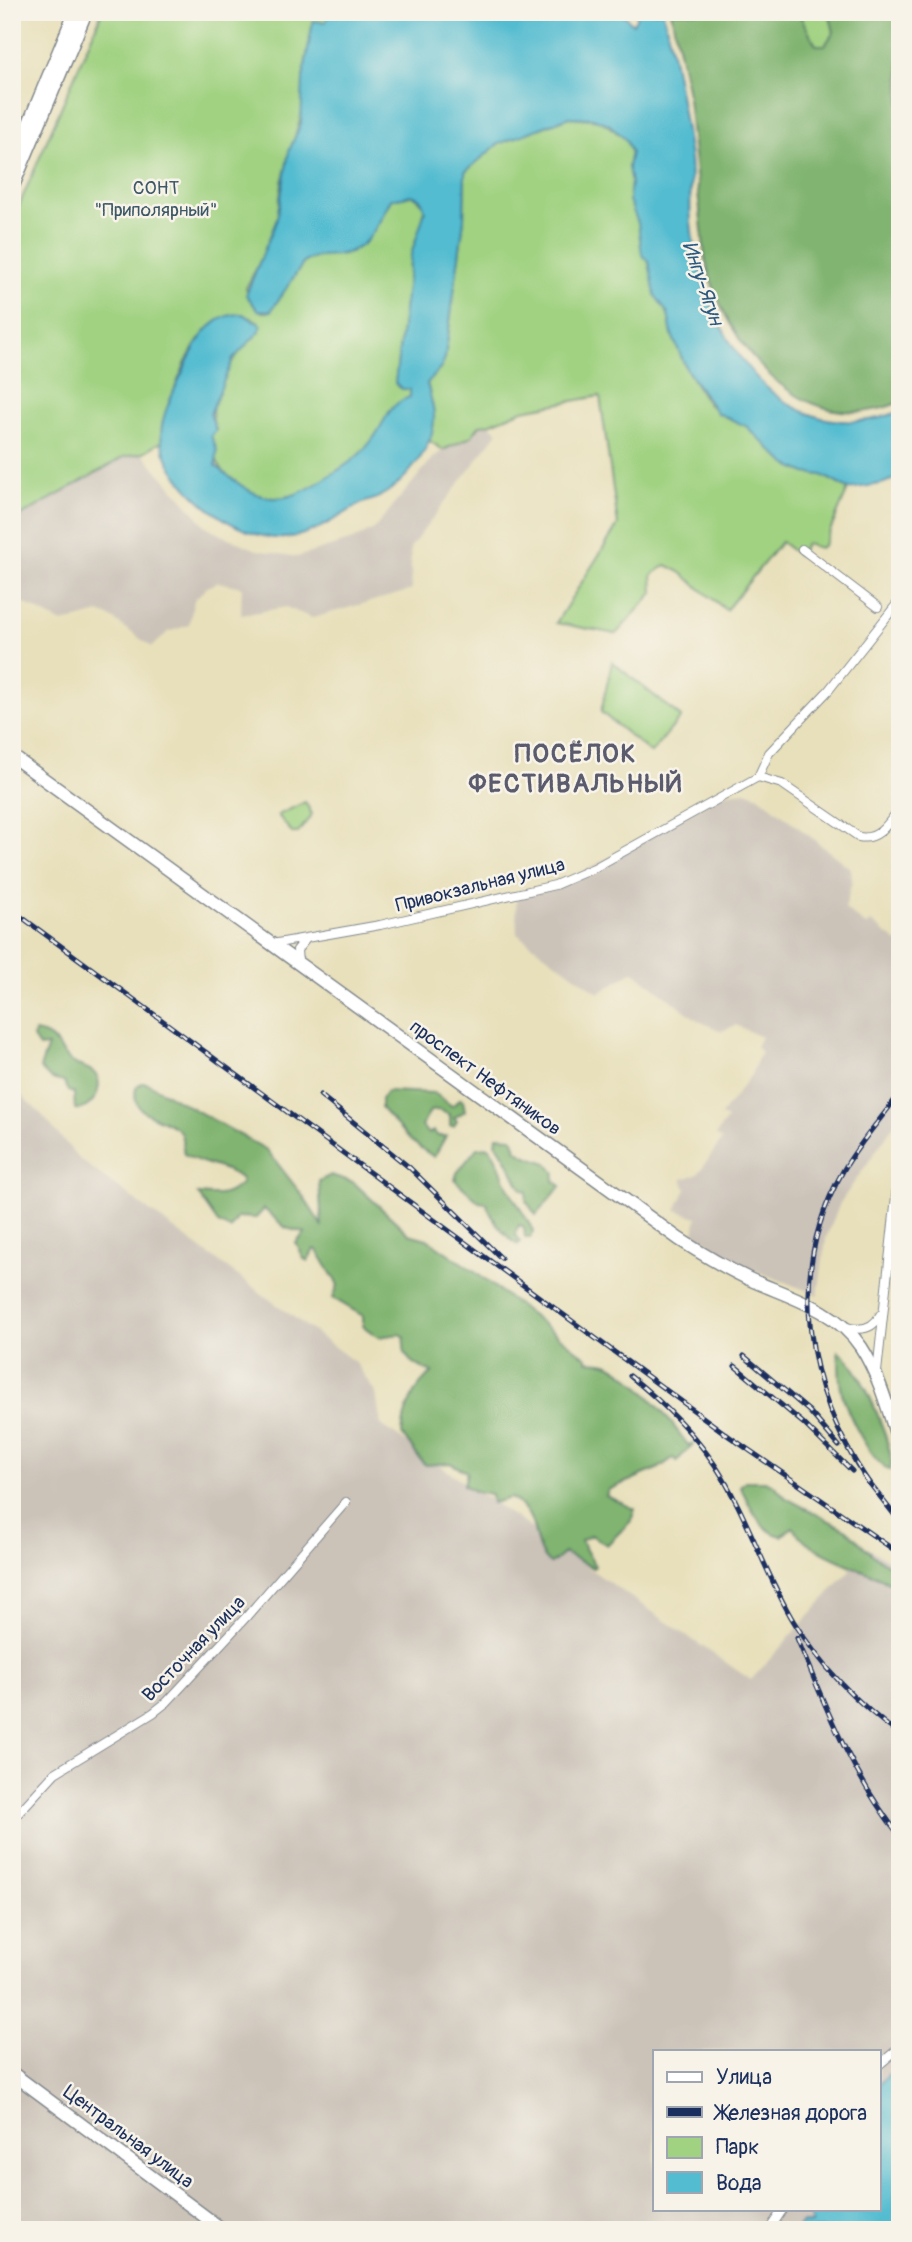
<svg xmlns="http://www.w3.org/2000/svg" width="912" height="2242" font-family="Pangolin,sans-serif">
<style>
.industrial{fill:#cbc2b8;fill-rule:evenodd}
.green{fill:#a0d281;stroke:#5e8070;stroke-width:2}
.forest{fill:#80b46f;stroke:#4e7266;stroke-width:2}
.water{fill:#53bcd0;stroke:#377697;stroke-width:2}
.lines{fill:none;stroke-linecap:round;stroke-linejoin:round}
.street-casing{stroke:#82888c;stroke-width:10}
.secondary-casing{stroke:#82888c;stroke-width:15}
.street{stroke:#fff;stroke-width:8}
.secondary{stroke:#fff;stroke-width:12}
.rail-casing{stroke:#1b2f5e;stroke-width:5}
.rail{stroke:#f7f3e8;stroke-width:2.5;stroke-dasharray:8;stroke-linecap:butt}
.labels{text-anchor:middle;stroke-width:5;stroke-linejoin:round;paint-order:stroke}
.park-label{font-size:19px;fill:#3c5867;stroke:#f7f3e8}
.street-label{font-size:19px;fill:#1b2f5e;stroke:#f7f3e8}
.water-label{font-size:21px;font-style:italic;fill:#2c5980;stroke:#f7f3e8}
.district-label{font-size:26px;font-weight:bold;letter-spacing:2px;fill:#5b5b6e;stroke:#f7f3e8}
</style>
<rect width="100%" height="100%" fill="#f7f3e8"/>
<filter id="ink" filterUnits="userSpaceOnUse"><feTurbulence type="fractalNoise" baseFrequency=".0143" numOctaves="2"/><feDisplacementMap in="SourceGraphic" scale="14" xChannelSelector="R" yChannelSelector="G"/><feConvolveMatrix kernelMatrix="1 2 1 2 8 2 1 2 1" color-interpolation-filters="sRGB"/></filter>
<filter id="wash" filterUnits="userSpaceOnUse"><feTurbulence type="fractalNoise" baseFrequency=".00686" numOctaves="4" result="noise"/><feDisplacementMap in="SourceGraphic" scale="28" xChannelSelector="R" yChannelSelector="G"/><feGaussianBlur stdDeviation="1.57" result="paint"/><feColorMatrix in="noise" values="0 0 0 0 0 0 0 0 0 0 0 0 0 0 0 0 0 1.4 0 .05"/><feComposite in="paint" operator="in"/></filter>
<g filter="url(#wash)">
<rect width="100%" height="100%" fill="#e8e0bb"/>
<g class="industrial">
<path d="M489 424 498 432 410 548 412 590 312 618 286 607 241 615 242 587 218 582 207 587 194 600 189 625 168 632 152 647 107 615 99 613 62 623 24 603 12 604V521L124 457 142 453 206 526 219 534 257 550 297 557 353 540 374 529 433 458 443 450 471 437 480 425Z"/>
<path d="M746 791 759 796 851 869 852 881 845 909 867 926 871 922 900 944V1116L840 1203 826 1238 818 1295 751 1269 694 1233 697 1217 676 1210 686 1189 682 1179 698 1174 722 1140 716 1135 727 1119 721 1115 751 1075 761 1052 756 1047 761 1037 736 1025 722 1031 699 1021 633 971 599 993 517 934 516 894 572 878 726 793Z"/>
<path d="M12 1087 42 1115 79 1159 356 1363 376 1394 381 1425 751 1680 869 1549 900 1567V2230H12ZM655 2051H879V2209H655Z"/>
</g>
<g class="green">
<path d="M102 12 329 13 326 23 313 21 303 78V109L282 182 277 219 268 246 246 288C251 299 255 317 271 311 279 298 299 264 310 258 317 254 328 255 336 255 368 251 379 223 391 199L413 195 425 205 422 224 411 255 395 383 398 387 410 389V397C382 410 387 424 369 444 344 474 286 515 247 490 220 473 216 466 211 436L216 430C201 396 235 354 259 332V322C201 285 167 402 161 442L142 453 124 457 12 521V222Z"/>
<path d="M798 12H829L834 32 825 45H815Z"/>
<path d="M570 117 600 120 627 140 631 152 628 167 631 183 629 200 639 223 653 280 660 302 668 314 672 335 687 370 708 404 724 416 746 426 786 464 806 473 822 475 848 489 824 545 820 548 806 544 798 555 781 542 726 610 680 572 666 565 652 575 653 593 616 634 556 623 618 525 600 396 523 410 489 424 480 425 471 437 443 450 427 439 433 408 427 382 445 358 464 220 465 172 498 144Z"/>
<path d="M612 662 681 717 651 753 601 712Z"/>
<path d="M305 802 312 814 298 833H292L278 815Z"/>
</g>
<g class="forest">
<path d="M671 12H798L816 45H825L834 32 829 12H900V402C802 444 723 343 705 258L687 89Z"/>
<path d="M35 1032C57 1035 57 1050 72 1062 80 1068 89 1066 96 1075 105 1088 91 1112 75 1109L74 1093 68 1091 64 1082 51 1079 40 1068 48 1046 39 1047 33 1038Z"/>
<path d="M141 1083H147L267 1150 302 1195 322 1226 319 1181 331 1175 353 1182 409 1234 427 1239 475 1272 587 1358V1361C594 1362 603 1361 609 1364 640 1380 668 1418 688 1445L694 1443 677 1461 673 1458 659 1468 608 1490 606 1496 635 1509 631 1521 607 1545 591 1535 581 1541 595 1566 593 1568 564 1553 551 1564C528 1550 544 1514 510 1498L492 1503 491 1494 474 1491 464 1485 467 1472 450 1463 426 1465 422 1462 402 1434C404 1410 413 1388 432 1373 413 1363 400 1359 405 1337L400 1334 378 1337 363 1326V1316L333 1298 338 1285 317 1250 314 1249 308 1261 304 1259 296 1243 305 1233 286 1228 264 1209 256 1218 238 1217 230 1229 218 1223 198 1194C216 1195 222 1199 241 1184V1179C230 1167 200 1165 184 1154 182 1146 184 1133 176 1128 160 1116 130 1116 136 1088Z"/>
<path d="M387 1091 434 1093 452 1106 460 1099 463 1100 465 1111 454 1118 457 1121 454 1126H450V1115L439 1110 430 1111 422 1126 428 1134 433 1131 438 1136H446L434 1157 411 1141 381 1108V1099Z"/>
<path d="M497 1136 512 1137 516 1149 524 1155 547 1163 555 1173 554 1181 561 1186 536 1215 526 1201 527 1191 522 1190C513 1175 507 1156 496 1144Z"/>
<path d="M489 1147C498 1158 502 1174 508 1187 515 1202 526 1215 533 1231L531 1237H525L524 1227 519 1225 515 1234 520 1242 518 1245C506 1237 489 1216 487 1203L479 1202 455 1180 457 1173 477 1148Z"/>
<path d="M838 1351C858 1359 898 1453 890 1470 871 1463 847 1413 842 1393 838 1380 840 1363 838 1351Z"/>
<path d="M746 1481H765L774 1485 786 1498 847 1530 873 1555 900 1572V1588C865 1567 817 1560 792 1527L782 1536C760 1533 749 1503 740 1486Z"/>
</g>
<g class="water">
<path d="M328 12H621L633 24 637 16 634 12H663C675 61 683 109 690 158 692 179 689 201 691 222 697 293 738 385 807 413 836 425 871 424 900 411V477L881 484 848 489 822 475 806 473 786 464 746 426 717 413 687 370 672 335 668 314 655 295 649 261 642 255 638 223 629 200 631 183 628 167 631 152 626 140 609 124 593 118 569 117 498 144 465 172 464 220 445 358 441 368 427 383C429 393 433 404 434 414 436 446 405 484 377 498 370 501 363 502 357 506 335 519 311 536 285 538 239 542 171 488 162 443 157 420 176 388 185 367 197 341 211 313 243 314L261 325 259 332 233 359 210 414 216 430 211 436 217 450 216 466C260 502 276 510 326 478 344 466 360 457 372 440 386 422 387 404 410 397V389H402L395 383 411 255 425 211 421 199 412 195 391 199C378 224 369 252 336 255 324 256 314 255 304 262L271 311 258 310 246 295 277 219 289 151 301 123 303 78 313 21 326 22Z"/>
<path d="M900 2066V2230H794L801 2223 812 2224 808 2209H879V2084Z"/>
</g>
</g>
<g filter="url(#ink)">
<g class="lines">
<g class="street-casing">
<g id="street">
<path d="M802 549 878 607"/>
<path d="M828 691 900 600"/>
<path d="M758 777 782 784 859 837C879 841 889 822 900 808"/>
<path d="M758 777 769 753 826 693"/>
<path d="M272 944 380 925 555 885 594 868 758 777"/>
<path d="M298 963 297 950 306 939"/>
<path d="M847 1327C861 1331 873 1329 880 1315"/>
<path d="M877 1372 900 1159"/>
<path d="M12 1820 55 1773 153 1713 167 1702 247 1616 346 1502"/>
<path d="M879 2065 900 2047"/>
<path d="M769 2230 783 2209"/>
</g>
</g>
<g class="secondary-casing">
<g id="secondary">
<path d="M12 164 75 12"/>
<path d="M12 188 86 12"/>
<path d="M12 756 679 1239C702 1254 724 1267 749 1279 789 1297 835 1308 861 1347 880 1376 889 1413 900 1446"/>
<path d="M12 2073 223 2230"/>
</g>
</g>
<use href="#street" class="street"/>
<use href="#secondary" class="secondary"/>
<g class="rail-casing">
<g id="rail">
<path d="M12 910 730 1437 900 1554"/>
<path d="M320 1095 410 1168 501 1258"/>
<path d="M744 1356 809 1411 839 1446"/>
<path d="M735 1366 803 1423 852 1471"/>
<path d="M630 1376C661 1401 692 1431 715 1465 747 1514 764 1572 794 1622 821 1666 858 1704 900 1735"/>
<path d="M863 1475 900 1522"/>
<path d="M869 1483C806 1391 785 1272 843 1171 859 1143 881 1119 900 1093"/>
<path d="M797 1638C826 1708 852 1776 900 1836"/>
</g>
</g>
<use href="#rail" class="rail"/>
</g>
</g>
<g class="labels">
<g class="park-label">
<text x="156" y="194">СОНТ<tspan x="156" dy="22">"Приполярный"</tspan></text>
</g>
<g class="street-label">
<text transform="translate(480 884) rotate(-14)" y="7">Привокзальная улица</text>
<text transform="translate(486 1077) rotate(36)" y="7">проспект Нефтяников</text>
<text transform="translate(193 1648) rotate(-46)" y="7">Восточная улица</text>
<text transform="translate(129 2136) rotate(37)" y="7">Центральная улица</text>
</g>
<g class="water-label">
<text transform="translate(703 283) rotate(71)" y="7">Ингу-Ягун</text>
</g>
<g class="district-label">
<text x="576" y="762">ПОСЁЛОК<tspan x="576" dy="30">ФЕСТИВАЛЬНЫЙ</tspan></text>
</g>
</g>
<rect width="912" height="2242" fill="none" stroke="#f7f3e8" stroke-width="42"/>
<rect x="653" y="2050" width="228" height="161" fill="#f7f3e8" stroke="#9fa5b1" stroke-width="2"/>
<rect x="667" y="2072" width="35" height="10" fill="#ffffff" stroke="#9fa5b1" stroke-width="2"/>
<text x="716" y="2084" font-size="21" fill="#1b2f5e">Улица</text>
<rect x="667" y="2107" width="35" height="10" fill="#1b2f5e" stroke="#9fa5b1" stroke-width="2"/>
<text x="716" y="2120" font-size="21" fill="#1b2f5e">Железная дорога</text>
<rect x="667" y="2137" width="35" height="21" fill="#a0d281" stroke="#9fa5b1" stroke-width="2"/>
<text x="716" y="2154" font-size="21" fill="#1b2f5e">Парк</text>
<rect x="667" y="2172" width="35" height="21" fill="#53bcd0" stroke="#9fa5b1" stroke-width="2"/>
<text x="716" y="2190" font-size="21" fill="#1b2f5e">Вода</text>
</svg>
